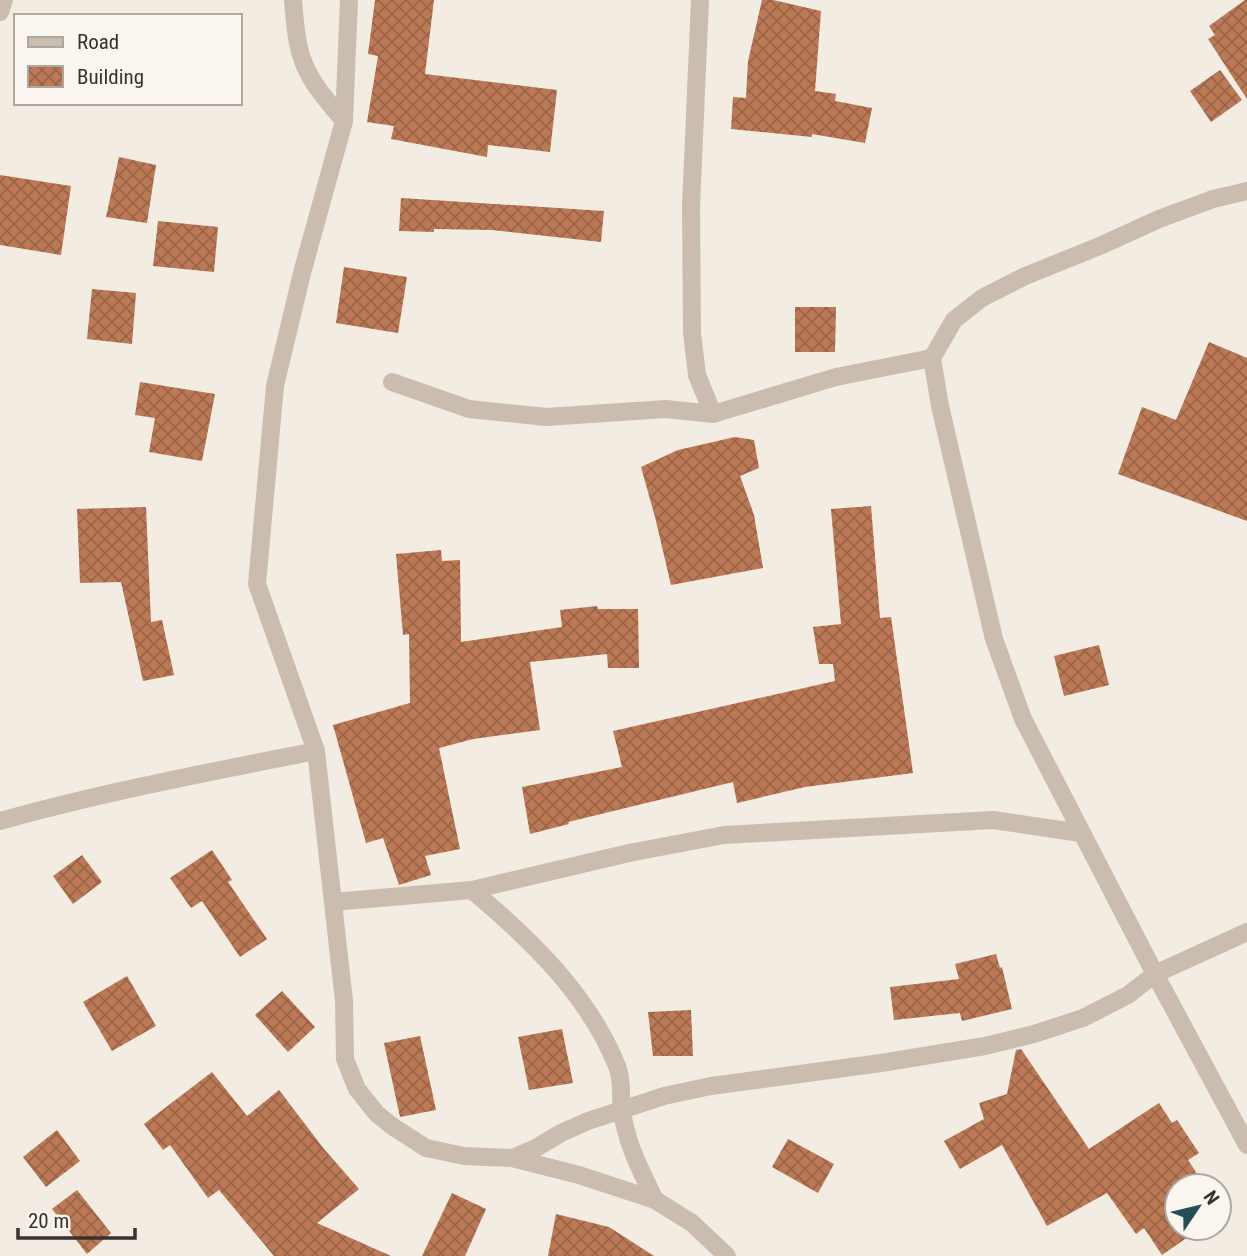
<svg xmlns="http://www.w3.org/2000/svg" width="1247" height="1256" font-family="'Roboto Condensed',sans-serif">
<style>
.building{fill:url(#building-cross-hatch)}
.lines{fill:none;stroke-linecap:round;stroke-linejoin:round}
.minor{stroke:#cabdaf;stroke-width:18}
</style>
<defs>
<pattern id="building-cross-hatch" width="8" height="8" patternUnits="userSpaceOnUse" patternTransform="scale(1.75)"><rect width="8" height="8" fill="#bc7956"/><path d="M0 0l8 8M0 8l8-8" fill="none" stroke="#9a6447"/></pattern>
</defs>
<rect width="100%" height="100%" fill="#f2ece2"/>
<g class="building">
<path d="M375 0H434L425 74 557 90 550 152 488 145 487 157 391 139 394 126 367 122 378 56 368 54Z"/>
<path d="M762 0H773L821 11 815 91 836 94 835 101 872 108 865 143 812 134V137L731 129 733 97 746 98 748 61Z"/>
<path d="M1245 0H1247V99L1208 39 1215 35 1209 26Z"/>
<path d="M1220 70 1242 100 1211 122 1190 91Z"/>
<path d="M119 157 156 165 147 223 106 217Z"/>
<path d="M0 175 71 186 61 255 0 245Z"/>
<path d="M401 198 604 211 601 242 492 230 434 229V232L399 231Z"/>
<path d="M158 221 218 227 214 272 153 266Z"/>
<path d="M344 267 407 277 398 333 336 323Z"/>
<path d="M92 289 136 293 132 344 87 339Z"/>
<path d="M795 307H836L835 352H795Z"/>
<path d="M1209 342 1247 358V521L1118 474 1142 407 1176 420Z"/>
<path d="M140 382 215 394 202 461 149 452 155 418 135 415Z"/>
<path d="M735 437 754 440 759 468 740 476 754 515 763 568 671 585 655 517 641 467 678 450Z"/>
<path d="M871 506 880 618 891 617 913 773 805 787 737 803 733 782 568 822 569 824 530 834 522 787 622 767 613 731 835 681 833 664H819L813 627 841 624 831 509Z"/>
<path d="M146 507 151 622 162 620 174 675 143 681 121 582 80 583 77 509Z"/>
<path d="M441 550 442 561 460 560 461 642 562 627 560 610 597 606 598 609H638L639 668H608L607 654 530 662 540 730 473 739 439 748 460 849 425 856 431 875 399 885 383 838 366 843 333 725 410 703 409 634 403 635 396 554Z"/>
<path d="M1099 645 1109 685 1064 696 1054 656Z"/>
<path d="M212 850 232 880 228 882 267 939 240 957 202 901 191 908 170 878Z"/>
<path d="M82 855 102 882 73 904 53 876Z"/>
<path d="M996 954 1000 968 1002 967 1012 1009 962 1021 960 1013 894 1020 890 987 959 979 955 964Z"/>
<path d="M127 976 156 1026 112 1051 83 1002Z"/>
<path d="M282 991 315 1027 288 1052 255 1015Z"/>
<path d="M691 1010 693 1056H653L648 1012Z"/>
<path d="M562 1029 573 1083 529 1090 518 1037Z"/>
<path d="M420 1036 436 1110 400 1117 384 1043Z"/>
<path d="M1021 1049 1089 1149 1159 1103 1172 1123 1177 1120 1199 1153 1188 1160 1205 1186H1177V1228H1201L1162 1255 1144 1228 1136 1234 1107 1193 1047 1226 1002 1145 960 1169 944 1141 984 1119 979 1103 1007 1094 1016 1050Z"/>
<path d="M212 1072 247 1116 279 1090 324 1149 359 1189 317 1223 391 1256H274L219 1190 208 1198 170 1145 163 1150 144 1124Z"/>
<path d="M57 1130 80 1161 46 1187 23 1157Z"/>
<path d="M788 1139 834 1164 818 1193 772 1167Z"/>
<path d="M77 1190 111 1233 87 1254 52 1209Z"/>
<path d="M452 1193 486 1209 465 1256H422Z"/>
<path d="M556 1214 609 1227 654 1256H548Z"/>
</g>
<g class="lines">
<g class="minor">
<path d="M293 0C295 22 296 46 305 66 314 87 330 104 344 121"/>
<path d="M349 0 344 121 302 273 275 386 257 584 316 751 344 1001 345 1059 357 1089 377 1114 392 1126 426 1148 464 1156 512 1158 579 1175 655 1200 692 1223 727 1256"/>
<path d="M700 0 691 206 692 333 697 375 713 414"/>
<path d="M0 12 4 0"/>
<path d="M1247 191 1213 199 1159 219 1102 245 1023 277 982 298 954 320 932 358 940 406 994 639 1023 719 1155 974 1247 1145"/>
<path d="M392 382 469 409 546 417 666 409 713 414 836 377 932 358"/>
<path d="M0 821C104 792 210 772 316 751"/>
<path d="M472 890C530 939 588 994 617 1066 623 1081 620 1094 622 1109 625 1141 641 1171 655 1200"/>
<path d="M333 902 472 890 629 853 724 835 993 820 1081 833"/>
<path d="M512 1158 536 1148 561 1133 588 1121 664 1096 711 1086 881 1063 985 1046 1034 1034 1083 1018 1128 995 1155 974 1247 932"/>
</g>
</g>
<rect x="14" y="14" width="228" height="91" fill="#faf6ef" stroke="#ada7a1" stroke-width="2"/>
<rect x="28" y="37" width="35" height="10" fill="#cabdaf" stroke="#ada7a1" stroke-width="2"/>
<text x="77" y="49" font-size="21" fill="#39312c">Road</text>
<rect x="28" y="66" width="35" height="21" fill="url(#building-cross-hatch)" stroke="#ada7a1" stroke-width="2"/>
<text x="77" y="84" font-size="21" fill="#39312c">Building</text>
<g transform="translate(1198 1207) rotate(55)"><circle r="33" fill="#faf6ef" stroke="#ada7a1" stroke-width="2"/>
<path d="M0-5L12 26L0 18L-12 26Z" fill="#254f57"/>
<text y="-10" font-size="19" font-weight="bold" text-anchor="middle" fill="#39312c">N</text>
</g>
<path d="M18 1228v10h117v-10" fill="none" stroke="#39312c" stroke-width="3.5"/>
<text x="28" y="1228" font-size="21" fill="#39312c" stroke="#faf6ef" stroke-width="5" paint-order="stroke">20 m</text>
</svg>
